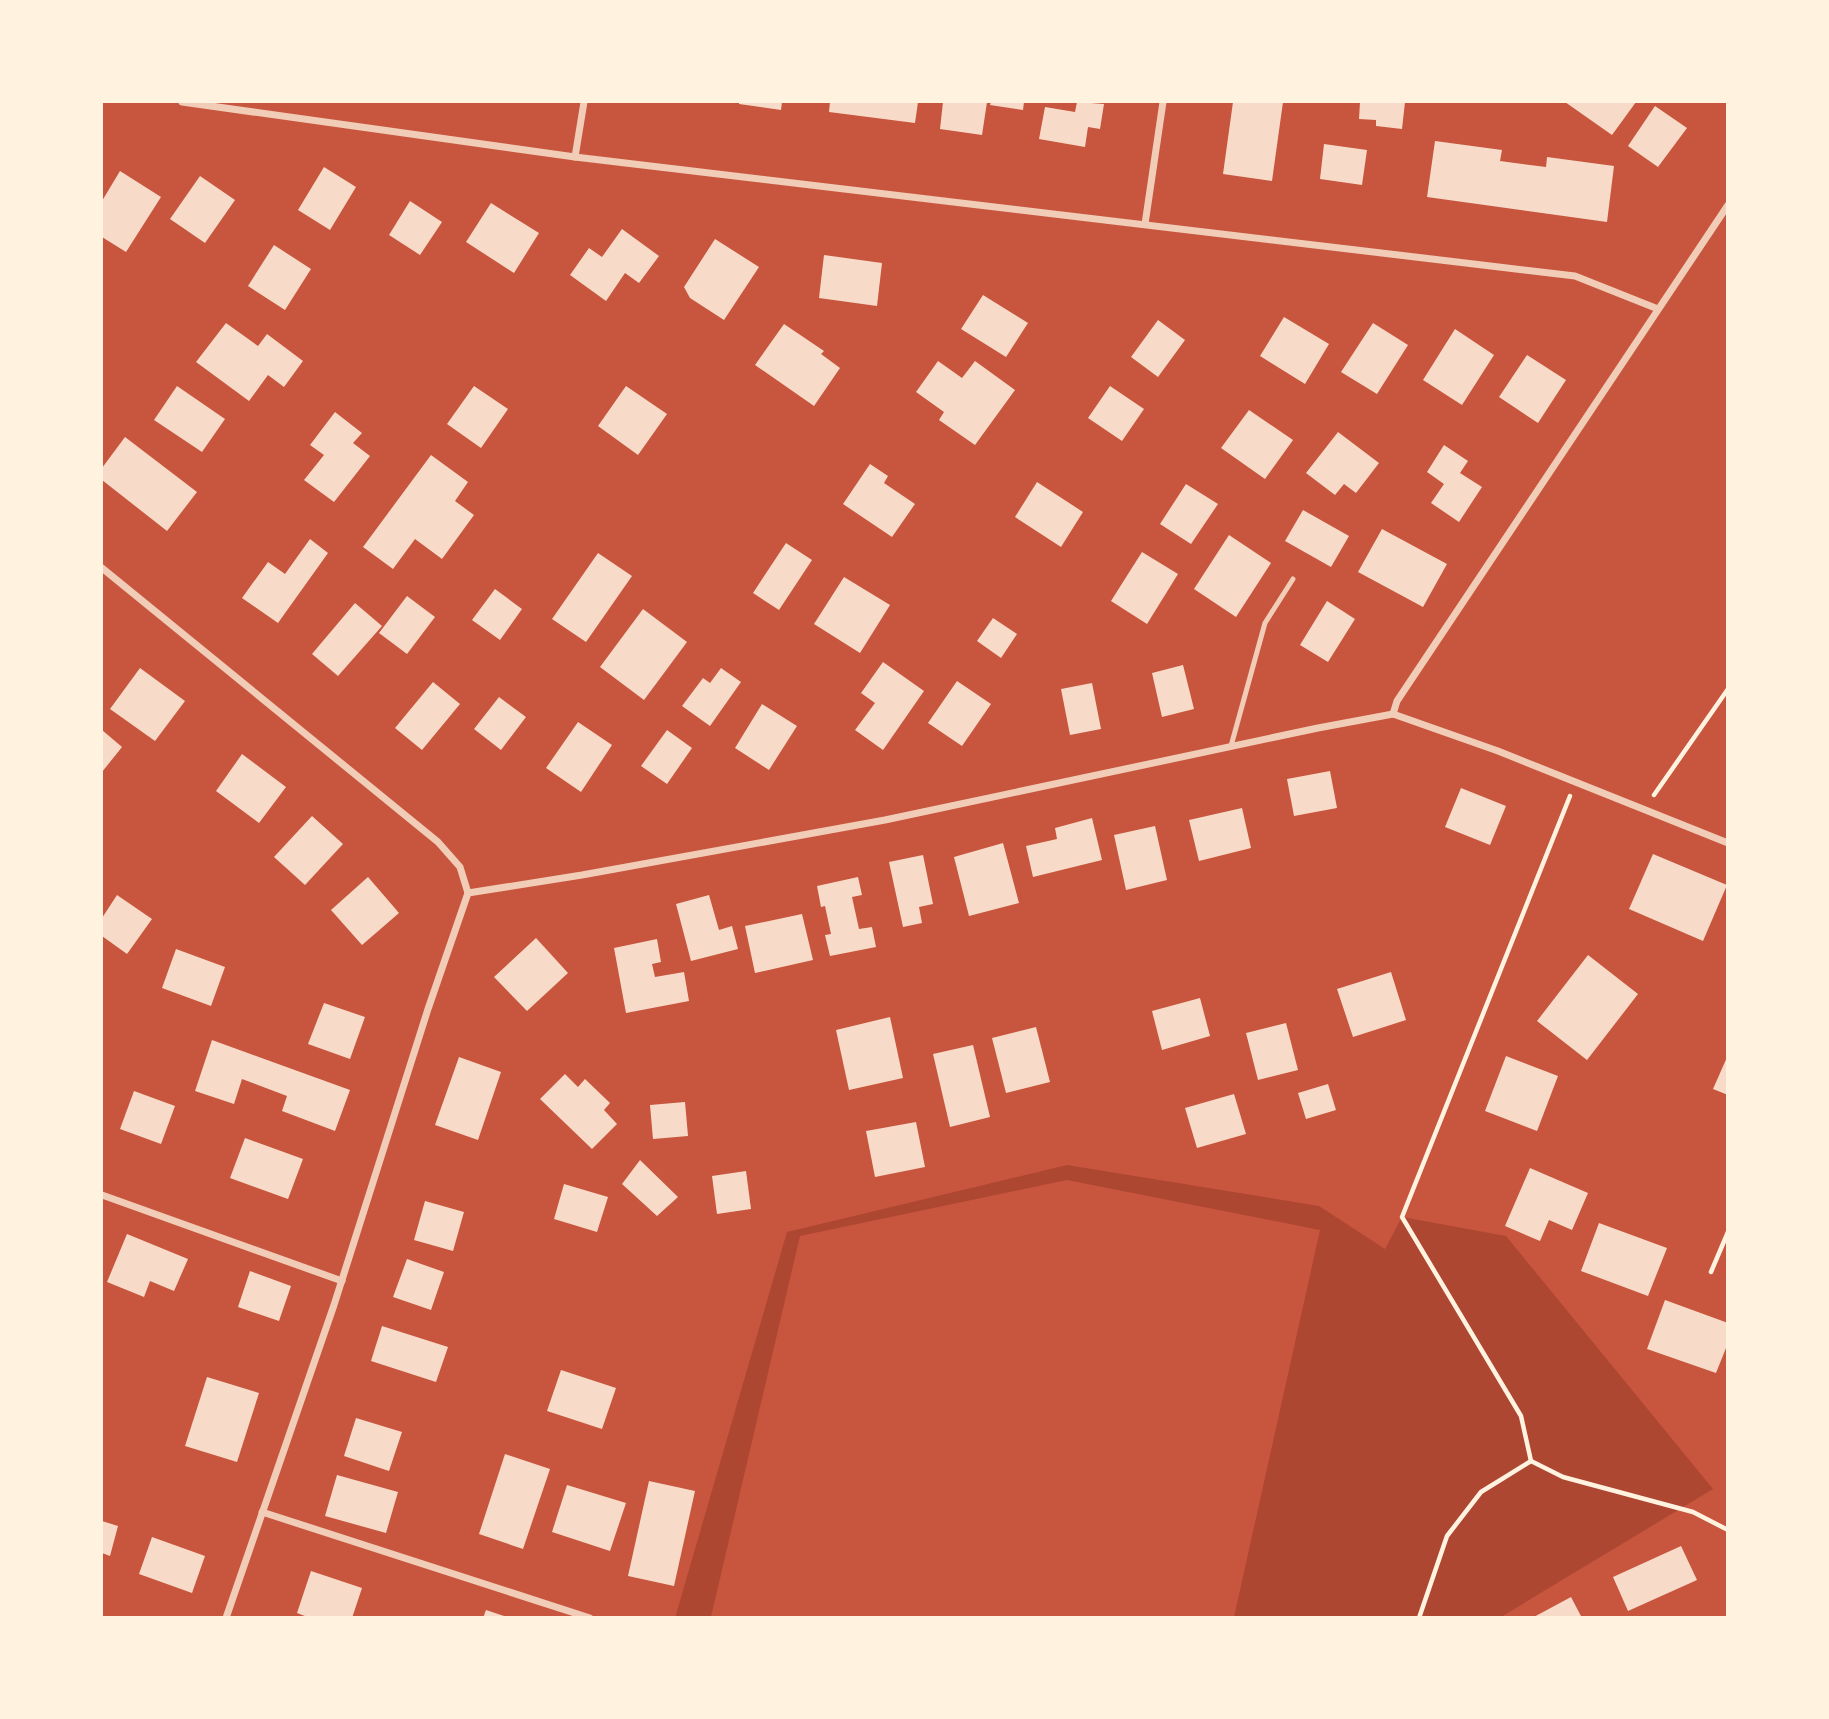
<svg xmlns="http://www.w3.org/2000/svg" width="1829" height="1719" font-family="'Titillium Web',sans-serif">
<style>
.green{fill:#ae4732}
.building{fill:#f7dbc8}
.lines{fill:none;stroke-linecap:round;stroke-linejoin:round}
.path{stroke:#fff3e0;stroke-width:4.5}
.service{stroke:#f1ccb7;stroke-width:5}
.minor{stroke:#f1ccb7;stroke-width:7}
</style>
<rect width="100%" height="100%" fill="#c8553d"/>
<path class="green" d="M1067 1165 1319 1206 1385 1249 1402 1217 1506 1236 1713 1489 1501 1617H1234L1320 1230 1067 1180 800 1236 711 1617 675 1618 787 1232Z"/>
<g class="building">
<path d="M739 102H782L781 110 739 104Z"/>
<path d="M830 102H918L915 123 829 112Z"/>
<path d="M943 102H987L982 135 940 129Z"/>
<path d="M991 102H1024L1023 110 990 105Z"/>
<path d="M1077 102 1104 104 1100 129 1088 127 1085 147 1039 139 1045 107 1075 112Z"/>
<path d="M1233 102H1283L1272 181 1223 174Z"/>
<path d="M1360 102H1405L1402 129 1376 126V120L1359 119Z"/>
<path d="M1565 102H1636L1612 135Z"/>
<path d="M1655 106 1687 128 1658 167 1628 146Z"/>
<path d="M1435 141 1502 150 1500 161 1546 167 1547 157 1614 166 1607 222 1427 197Z"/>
<path d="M1324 144 1367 150 1362 185 1320 179Z"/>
<path d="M324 167 356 187 330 230 298 210Z"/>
<path d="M120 171 161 197 126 252 102 237V201Z"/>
<path d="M200 176 235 200 205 243 170 219Z"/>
<path d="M410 201 442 222 420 255 389 235Z"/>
<path d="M491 203 539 233 514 273 466 242Z"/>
<path d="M622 229 659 256 639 283 625 273 606 301 570 275 589 248 602 257Z"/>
<path d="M715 239 759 267 724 320 690 298 684 287Z"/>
<path d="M274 245 311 269 285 310 248 286Z"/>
<path d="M824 255 882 263 877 306 819 298Z"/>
<path d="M983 295 1028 323 1006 357 961 329Z"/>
<path d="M1284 317 1329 344 1305 384 1260 356Z"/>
<path d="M1158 320 1185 340 1158 377 1131 357Z"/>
<path d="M226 323 258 346 267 334 303 361 284 387 268 375 249 401 196 362Z"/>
<path d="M1373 323 1408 345 1377 394 1341 372Z"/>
<path d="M784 324 824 351 821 354 840 368 814 406 755 365Z"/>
<path d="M1455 329 1494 355 1462 405 1423 380Z"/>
<path d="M1527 355 1566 380 1538 423 1499 397Z"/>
<path d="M938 361 962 378 975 361 1015 390 975 445 939 420 944 412 916 392Z"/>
<path d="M177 386 225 419 202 452 154 420Z"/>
<path d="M474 386 508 409 481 448 447 424Z"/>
<path d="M626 386 667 414 638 455 598 426Z"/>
<path d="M1110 386 1144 409 1122 441 1088 418Z"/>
<path d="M1249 410 1293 440 1265 479 1221 448Z"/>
<path d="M335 412 362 433 353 443 370 456 334 502 304 480 324 455 310 445Z"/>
<path d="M1338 432 1379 463 1356 493 1344 484 1335 495 1306 473Z"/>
<path d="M125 437 197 492 167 531 102 480V468Z"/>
<path d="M1444 445 1468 461 1460 473 1482 487 1459 522 1431 503 1444 484 1427 472Z"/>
<path d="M431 455 468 482 455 501 474 515 442 559 415 539 393 569 363 547Z"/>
<path d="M870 464 888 476 884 483 915 504 892 537 843 504Z"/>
<path d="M1037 482 1083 512 1061 547 1015 517Z"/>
<path d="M1186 484 1218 504 1191 544 1160 524Z"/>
<path d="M1303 510 1349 536 1331 567 1285 541Z"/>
<path d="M1382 529 1447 564 1423 607 1358 572Z"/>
<path d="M1229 535 1271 563 1236 617 1194 589Z"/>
<path d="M310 539 328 553 278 623 242 598 268 562 285 574Z"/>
<path d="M786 543 812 560 779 610 753 593Z"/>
<path d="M1142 552 1178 574 1147 624 1111 601Z"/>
<path d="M598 553 632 576 586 642 552 619Z"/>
<path d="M844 577 890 605 860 653 814 624Z"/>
<path d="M495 589 522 609 500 640 472 620Z"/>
<path d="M407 596 435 617 407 654 379 633Z"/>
<path d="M1327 601 1355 619 1328 662 1300 645Z"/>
<path d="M355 603 382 626 338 676 312 654Z"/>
<path d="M643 609 687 642 644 700 600 667Z"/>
<path d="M993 618 1017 634 1001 658 977 641Z"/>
<path d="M883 662 924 691 883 750 855 730 875 703 861 693Z"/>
<path d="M1183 665 1194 709 1162 717 1152 673Z"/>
<path d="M140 668 185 701 155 741 110 709Z"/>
<path d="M721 668 741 682 710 726 682 706 703 678 710 683Z"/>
<path d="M957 681 991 704 962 746 928 723Z"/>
<path d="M433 682 460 704 422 750 395 728Z"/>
<path d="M1092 683 1101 729 1070 735 1061 689Z"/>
<path d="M499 697 526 717 501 750 474 729Z"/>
<path d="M762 704 797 726 769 770 735 748Z"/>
<path d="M578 722 612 745 581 792 546 768Z"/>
<path d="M102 730 122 747 102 772Z"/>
<path d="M667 730 692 748 667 784 641 766Z"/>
<path d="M242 754 286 787 259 823 216 791Z"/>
<path d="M1330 771 1337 808 1294 816 1287 779Z"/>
<path d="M1461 788 1506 806 1490 845 1445 827Z"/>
<path d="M1242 808 1251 848 1199 861 1189 820Z"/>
<path d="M312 816 343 844 305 885 274 857Z"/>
<path d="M1092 818 1102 860 1033 877 1026 846 1057 839 1055 828Z"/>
<path d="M1155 826 1167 880 1126 890 1114 835Z"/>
<path d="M1003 843 1019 903 969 916 954 857Z"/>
<path d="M1653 854 1727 885 1703 941 1629 909Z"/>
<path d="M923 855 933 904 919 907 922 923 903 927 889 862Z"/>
<path d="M368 877 399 913 362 945 331 910Z"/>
<path d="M858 877 862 895 852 897 859 929 872 927 876 947 830 956 825 935 831 934 825 906 821 907 817 886Z"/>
<path d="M117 895 152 919 127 954 102 936V918Z"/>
<path d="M709 895 719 930 732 926 738 949 691 961 676 904Z"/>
<path d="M802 914 813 960 755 973 745 926Z"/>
<path d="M536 938 568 973 527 1011 494 977Z"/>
<path d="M657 939 661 962 652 964 655 977 684 972 689 1001 626 1013 614 948Z"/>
<path d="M176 949 225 967 211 1006 162 988Z"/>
<path d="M1588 955 1638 994 1587 1060 1537 1021Z"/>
<path d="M1391 972 1406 1020 1353 1037 1337 989Z"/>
<path d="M1200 998 1210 1036 1162 1050 1152 1011Z"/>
<path d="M324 1003 365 1017 350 1059 308 1044Z"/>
<path d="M890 1017 903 1078 849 1090 836 1030Z"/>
<path d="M1286 1023 1298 1070 1258 1080 1246 1033Z"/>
<path d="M1036 1027 1050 1082 1006 1093 992 1038Z"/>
<path d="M212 1040 350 1090 335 1131 282 1111 287 1096 242 1079 234 1104 195 1091Z"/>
<path d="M973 1045 990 1117 950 1127 933 1054Z"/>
<path d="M1728 1055V1095L1713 1089Z"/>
<path d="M1506 1056 1558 1076 1537 1131 1485 1111Z"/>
<path d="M459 1057 501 1072 478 1140 435 1125Z"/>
<path d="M565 1074 578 1087 585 1079 610 1103 604 1110 617 1124 592 1149 540 1099Z"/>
<path d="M1328 1084 1336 1110 1306 1119 1298 1093Z"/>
<path d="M134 1091 175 1106 161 1144 120 1129Z"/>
<path d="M1234 1094 1246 1134 1197 1148 1185 1108Z"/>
<path d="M685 1102 688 1136 653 1139 650 1105Z"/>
<path d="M916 1122 925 1167 875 1177 866 1131Z"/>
<path d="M245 1138 303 1159 288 1199 230 1178Z"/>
<path d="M640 1160 678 1197 657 1216 622 1184Z"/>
<path d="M1530 1168 1588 1193 1572 1230 1549 1220 1540 1241 1505 1226Z"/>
<path d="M746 1171 751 1209 717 1214 712 1176Z"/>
<path d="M564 1184 608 1197 597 1232 554 1219Z"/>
<path d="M425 1201 464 1212 453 1251 414 1240Z"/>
<path d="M1599 1223 1667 1248 1648 1296 1581 1271Z"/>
<path d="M127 1234 188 1259 174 1291 150 1281 144 1297 107 1282Z"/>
<path d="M407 1259 444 1272 431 1310 393 1297Z"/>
<path d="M250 1271 291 1286 279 1321 238 1307Z"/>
<path d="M1665 1300 1728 1323V1343L1716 1373 1647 1349Z"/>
<path d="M382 1326 448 1347 436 1382 371 1361Z"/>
<path d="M561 1370 616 1388 602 1429 547 1411Z"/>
<path d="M207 1377 259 1393 237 1462 185 1446Z"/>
<path d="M356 1418 402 1432 389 1471 344 1456Z"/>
<path d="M505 1454 550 1469 523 1549 479 1534Z"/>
<path d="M337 1475 398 1492 386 1533 325 1516Z"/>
<path d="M649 1481 695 1491 674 1586 628 1576Z"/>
<path d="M567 1485 626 1503 610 1551 552 1532Z"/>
<path d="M102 1521 118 1526 110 1556 102 1553Z"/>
<path d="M152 1537 205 1556 192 1593 139 1574Z"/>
<path d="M1681 1546 1697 1580 1628 1611 1613 1577Z"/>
<path d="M311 1571 362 1588 352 1618H310L297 1613Z"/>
<path d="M1571 1597 1582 1618H1532Z"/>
<path d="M486 1610 507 1617V1618H483Z"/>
</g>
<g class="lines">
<g class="path">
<path d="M1654 795 1728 689"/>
<path d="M1570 796 1402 1217 1521 1416 1531 1461 1563 1477 1693 1512 1728 1530"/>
<path d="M1711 1272 1728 1232"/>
<path d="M1419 1618 1447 1536 1481 1492 1531 1461"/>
</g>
<path class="service" d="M1231 746 1265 623 1293 579"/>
<g class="minor">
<path d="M182 102 575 157 1575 276 1658 309"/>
<path d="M575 157 584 102"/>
<path d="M1145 224 1163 102"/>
<path d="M102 568 438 842 460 867 468 893"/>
<path d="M1393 714 1397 701 1728 205"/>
<path d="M468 893 582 875 885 820 1318 728 1393 714 1498 751 1728 843"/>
<path d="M102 1195 342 1281"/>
<path d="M262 1512 590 1618"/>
<path d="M226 1618 334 1305 428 1009 468 893"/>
</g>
</g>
<rect width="1829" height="1719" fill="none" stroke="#fff3e0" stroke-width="206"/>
</svg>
